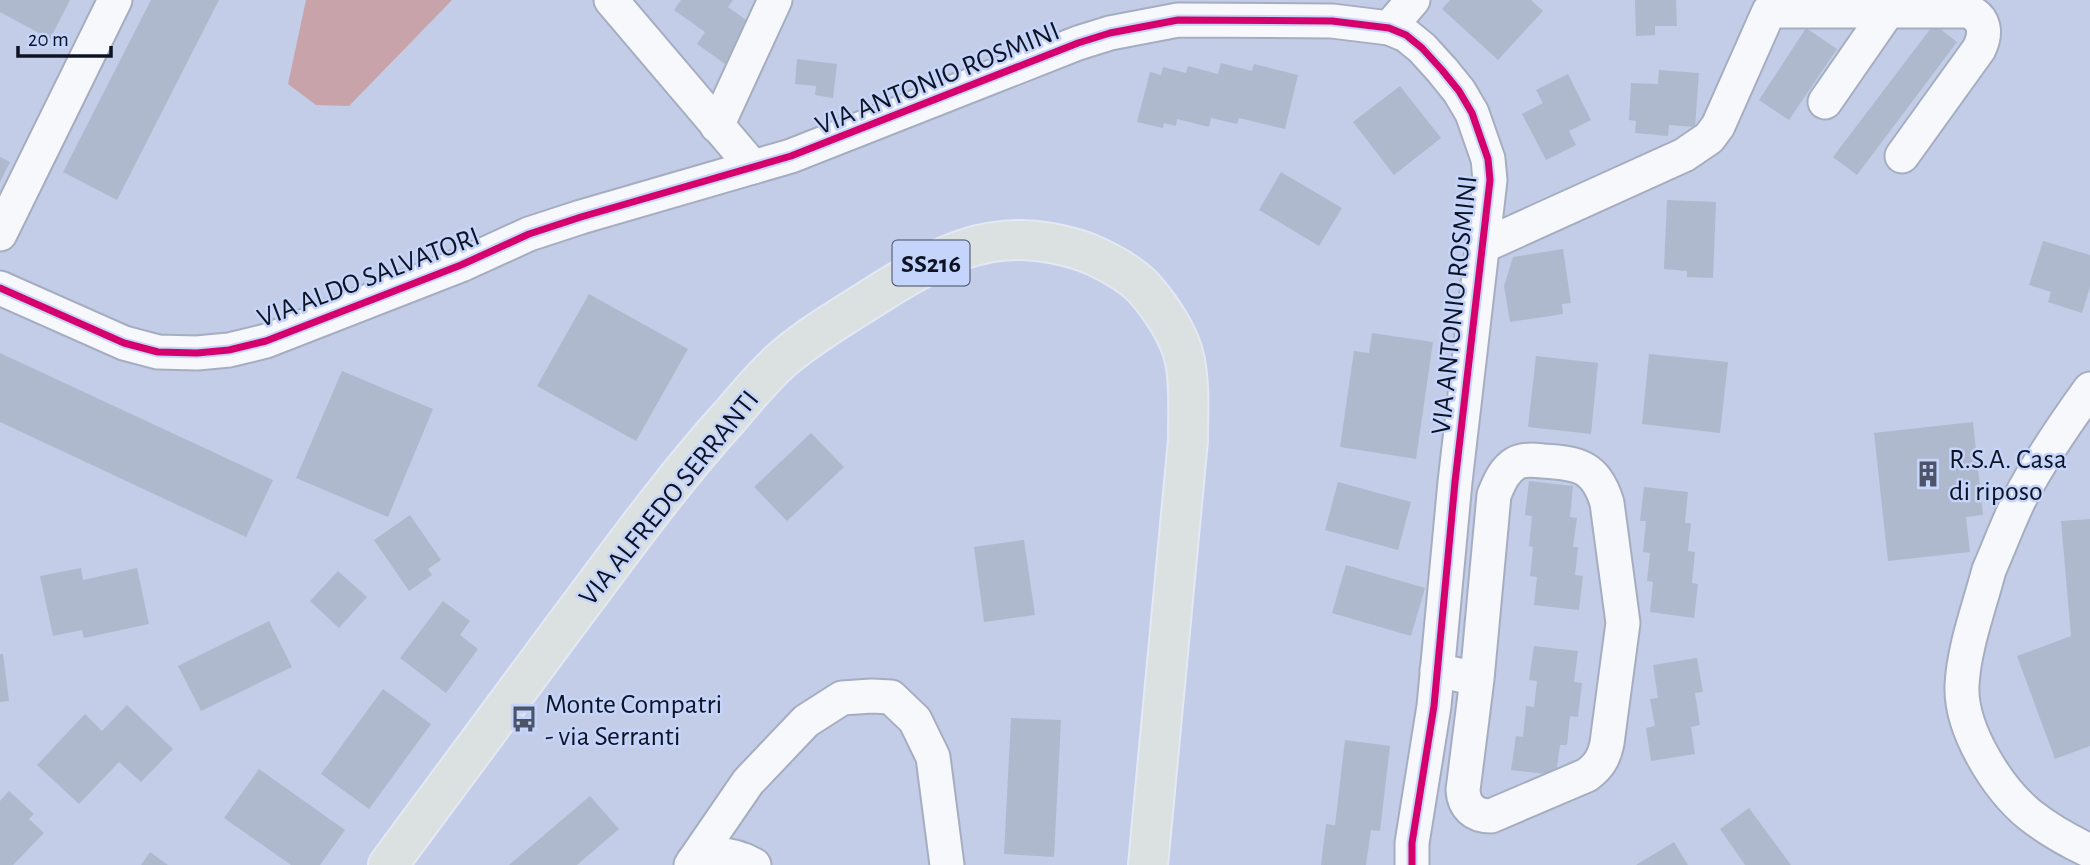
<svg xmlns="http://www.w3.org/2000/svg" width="2090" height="865" font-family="'Alegreya Sans',sans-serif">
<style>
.forest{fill:#c8a3a9}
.building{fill:#aeb9cd}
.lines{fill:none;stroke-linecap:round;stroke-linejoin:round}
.minor-casing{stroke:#a6adc1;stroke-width:37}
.major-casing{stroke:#e4e8f4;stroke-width:42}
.minor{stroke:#f6f8fb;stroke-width:33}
.major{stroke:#dae1e0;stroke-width:38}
.cycleway-casing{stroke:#c5d4fa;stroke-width:11}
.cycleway{stroke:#d6006c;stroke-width:7}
.labels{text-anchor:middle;stroke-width:5;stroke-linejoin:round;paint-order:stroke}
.shield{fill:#c5d4fa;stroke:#454d64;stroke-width:2}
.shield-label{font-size:26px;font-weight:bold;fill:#0e1324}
.street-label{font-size:28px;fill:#0e1324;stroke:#c5d4fa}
.poi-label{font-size:28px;fill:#0e1324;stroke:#c5d4fa;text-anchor:start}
</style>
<rect width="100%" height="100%" fill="#c3cde7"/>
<path class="forest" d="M306 0H452L349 106 316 105 288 84Z"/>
<g class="building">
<path d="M0 0H70L50 39 0 12Z"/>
<path d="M151 0H219L117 200 63 172Z"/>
<path d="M681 0H733L728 7 756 27 728 66 697 44 705 32 674 10Z"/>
<path d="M1450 0H1531L1543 11 1498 60 1442 9Z"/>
<path d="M1635 0H1676L1677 26H1655V35L1636 36Z"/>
<path d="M1934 24 1957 42 1857 175 1833 157Z"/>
<path d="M1806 28 1837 49 1789 120 1759 100Z"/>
<path d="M797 59 837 64 833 98 815 95 816 86 795 84Z"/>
<path d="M1221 63 1252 71 1254 64 1298 75 1285 129 1239 118 1237 124 1211 118 1209 127 1177 119 1176 126 1164 123 1163 128 1137 122 1150 72 1161 75 1163 67 1186 73 1188 66 1218 74Z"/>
<path d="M1659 70 1699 73 1695 127 1669 125 1668 136 1635 133 1636 121 1629 120 1631 83 1658 84Z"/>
<path d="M1568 74 1591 120 1569 131 1576 145 1546 160 1522 114 1543 103 1536 90Z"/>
<path d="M1400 86 1441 138 1394 175 1353 122Z"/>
<path d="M0 157 10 162 0 182Z"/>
<path d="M1281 172 1342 208 1319 246 1259 210Z"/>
<path d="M1667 200 1716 202 1713 278 1687 277V271L1664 269Z"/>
<path d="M2043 241 2090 255V287L2082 313 2048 302 2051 292 2029 285Z"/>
<path d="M1563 249 1571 303 1562 304 1563 314 1510 322 1504 286 1513 257Z"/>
<path d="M589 294 688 349 636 441 537 386Z"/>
<path d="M1372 333 1433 342 1416 459 1340 447 1354 351 1369 353Z"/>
<path d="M0 353 273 480 246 537 0 422Z"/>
<path d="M1649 354 1728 362 1720 433 1642 424Z"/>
<path d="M1536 356 1598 363 1591 434 1528 427Z"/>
<path d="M342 371 433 409 388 517 296 478Z"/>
<path d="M1973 422 1983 515 1966 517 1970 552 1888 561 1874 433Z"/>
<path d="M811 433 844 467 787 521 754 487Z"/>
<path d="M1529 481 1573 486 1570 517 1577 518 1573 547H1578L1575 575 1583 576 1579 610 1534 605 1537 577 1530 576 1533 547 1529 546 1532 516 1525 515Z"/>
<path d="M1338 482 1411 502 1398 550 1325 530Z"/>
<path d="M1644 487 1688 492 1685 523H1691L1688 551 1695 552 1692 583 1698 584 1694 618 1650 612 1653 582 1647 581 1650 553 1643 552 1646 521H1640Z"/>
<path d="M410 515 441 560 428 569 432 575 409 591 374 540Z"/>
<path d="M2090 519V746L2055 759 2017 656 2071 636 2061 521Z"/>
<path d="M1024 540 1035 615 984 622 974 547Z"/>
<path d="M1346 565 1425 588 1411 636 1332 613Z"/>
<path d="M81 568 83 580 137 568 149 624 84 638 82 630 53 636 40 576Z"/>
<path d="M338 571 367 597 339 628 310 601Z"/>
<path d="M443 601 470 621 460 635 478 649 446 693 400 658Z"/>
<path d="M269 621 292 667 201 711 178 666Z"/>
<path d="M1534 646 1578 651 1574 682 1582 683 1578 717 1570 716 1567 745H1560L1556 775 1511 770 1516 736 1523 737 1526 706 1534 707 1537 681 1529 680Z"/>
<path d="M0 654H3L9 701 0 702Z"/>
<path d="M1697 658 1703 692 1695 693 1700 725 1691 727 1695 754 1651 761 1646 728 1655 726 1650 699 1658 698 1653 665Z"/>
<path d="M383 689 431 724 369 809 321 774Z"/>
<path d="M127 705 173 749 141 782 119 762 79 804 37 765 85 714 102 731Z"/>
<path d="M1011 718 1061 720 1054 857 1004 854Z"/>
<path d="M1345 740 1390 746 1380 831 1371 830 1366 865H1321L1326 824 1335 825Z"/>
<path d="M259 769 345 830 320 865H291L224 818Z"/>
<path d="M9 791 34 814 29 819 44 833 13 865H0V801Z"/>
<path d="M590 796 619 829 577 865H509Z"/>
<path d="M1749 808 1791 865H1745L1720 829Z"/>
<path d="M1674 842 1688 865H1636Z"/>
<path d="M150 852 168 865H141Z"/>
</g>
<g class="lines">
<g class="minor-casing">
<g id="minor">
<path d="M611 0 753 167"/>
<path d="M1389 28 1413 0"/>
<path d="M1825 102 1888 11"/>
<path d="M717 126 775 0"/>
<path d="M0 234 115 0"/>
<path d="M1483 246 1684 155 1709 138 1718 126 1769 11H1968C1985 18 1987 33 1979 49L1902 156"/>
<path d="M0 288 124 343 158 352 197 353 229 350 266 341 461 265 529 234 581 217 791 156 1078 43 1110 33 1178 20 1332 21 1389 28 1406 35 1422 48 1442 70 1459 91 1472 113 1488 159 1490 180 1455 482 1434 706 1412 843V865"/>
<path d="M2090 389C2064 425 2039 461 2019 500 2008 523 1999 547 1989 570 1979 608 1964 647 1962 685 1960 729 1997 788 2030 815 2049 830 2069 841 2090 851"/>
<path d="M1437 670 1477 679 1494 495C1499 483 1504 470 1516 463 1524 459 1534 460 1543 461 1578 463 1596 466 1607 503L1623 623 1607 743C1604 758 1599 766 1587 775L1491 816C1474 816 1464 807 1463 790L1477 679"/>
<path d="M693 862C714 851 734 854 754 865"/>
<path d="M691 865 748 782 806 721 842 698 872 696 891 697 915 720 933 757 947 865"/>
</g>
</g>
<g class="major-casing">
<path id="major" d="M388 865C446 787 504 709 562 630 617 557 670 482 731 415 748 395 765 374 785 357 816 331 852 311 886 289 940 256 986 231 1051 243 1067 246 1083 250 1097 257 1114 265 1130 274 1143 287 1160 306 1180 335 1185 361 1190 387 1188 413 1188 440L1148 865"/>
</g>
<use href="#minor" class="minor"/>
<use href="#major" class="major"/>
<g class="cycleway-casing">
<path id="cycleway" d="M0 288 124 343 158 352 197 353 229 350 266 341 461 265 529 234 581 217 791 156 1078 43 1110 33 1178 20 1332 21 1389 28 1406 35 1422 48 1442 70 1459 91 1472 113 1488 159 1490 180 1455 482 1434 706 1412 843V865"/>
</g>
<use href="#cycleway" class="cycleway"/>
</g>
<defs>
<g id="building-bare" transform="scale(2.1)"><path d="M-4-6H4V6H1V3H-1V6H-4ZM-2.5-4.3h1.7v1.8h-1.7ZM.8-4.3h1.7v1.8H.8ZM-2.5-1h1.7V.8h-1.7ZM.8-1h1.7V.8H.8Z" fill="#4d5468" stroke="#c5d4fa" stroke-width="2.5" paint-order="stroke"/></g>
<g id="bus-bare" transform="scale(2.1)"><path d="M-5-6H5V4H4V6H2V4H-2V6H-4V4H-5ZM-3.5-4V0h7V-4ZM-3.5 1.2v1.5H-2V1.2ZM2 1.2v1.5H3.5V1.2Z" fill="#4d5468" stroke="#c5d4fa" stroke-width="2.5" paint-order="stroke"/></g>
</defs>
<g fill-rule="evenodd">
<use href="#building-bare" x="1928" y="474"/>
<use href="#bus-bare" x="524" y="719"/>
</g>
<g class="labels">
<rect class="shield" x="892.5" y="240.5" width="77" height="45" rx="5"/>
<g class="shield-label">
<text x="931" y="272">SS216</text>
</g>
<g class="street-label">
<text transform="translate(937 77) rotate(-22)" y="10">VIA ANTONIO ROSMINI</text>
<text transform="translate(368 276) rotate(-21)" y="10">VIA ALDO SALVATORI</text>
<text transform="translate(1453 305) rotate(-84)" y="10">VIA ANTONIO ROSMINI</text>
<text transform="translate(668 497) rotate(-51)" y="10">VIA ALFREDO SERRANTI</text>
</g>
<g class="poi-label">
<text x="1949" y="468">R.S.A. Casa<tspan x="1949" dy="32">di riposo</tspan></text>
<text x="545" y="713">Monte Compatri<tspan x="545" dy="32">- via Serranti</tspan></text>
</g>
</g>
<path d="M18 46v10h93v-10" fill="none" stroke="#0e1324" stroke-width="3.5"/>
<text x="28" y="46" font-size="21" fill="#0e1324" stroke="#c5d4fa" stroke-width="5" paint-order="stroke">20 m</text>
</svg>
